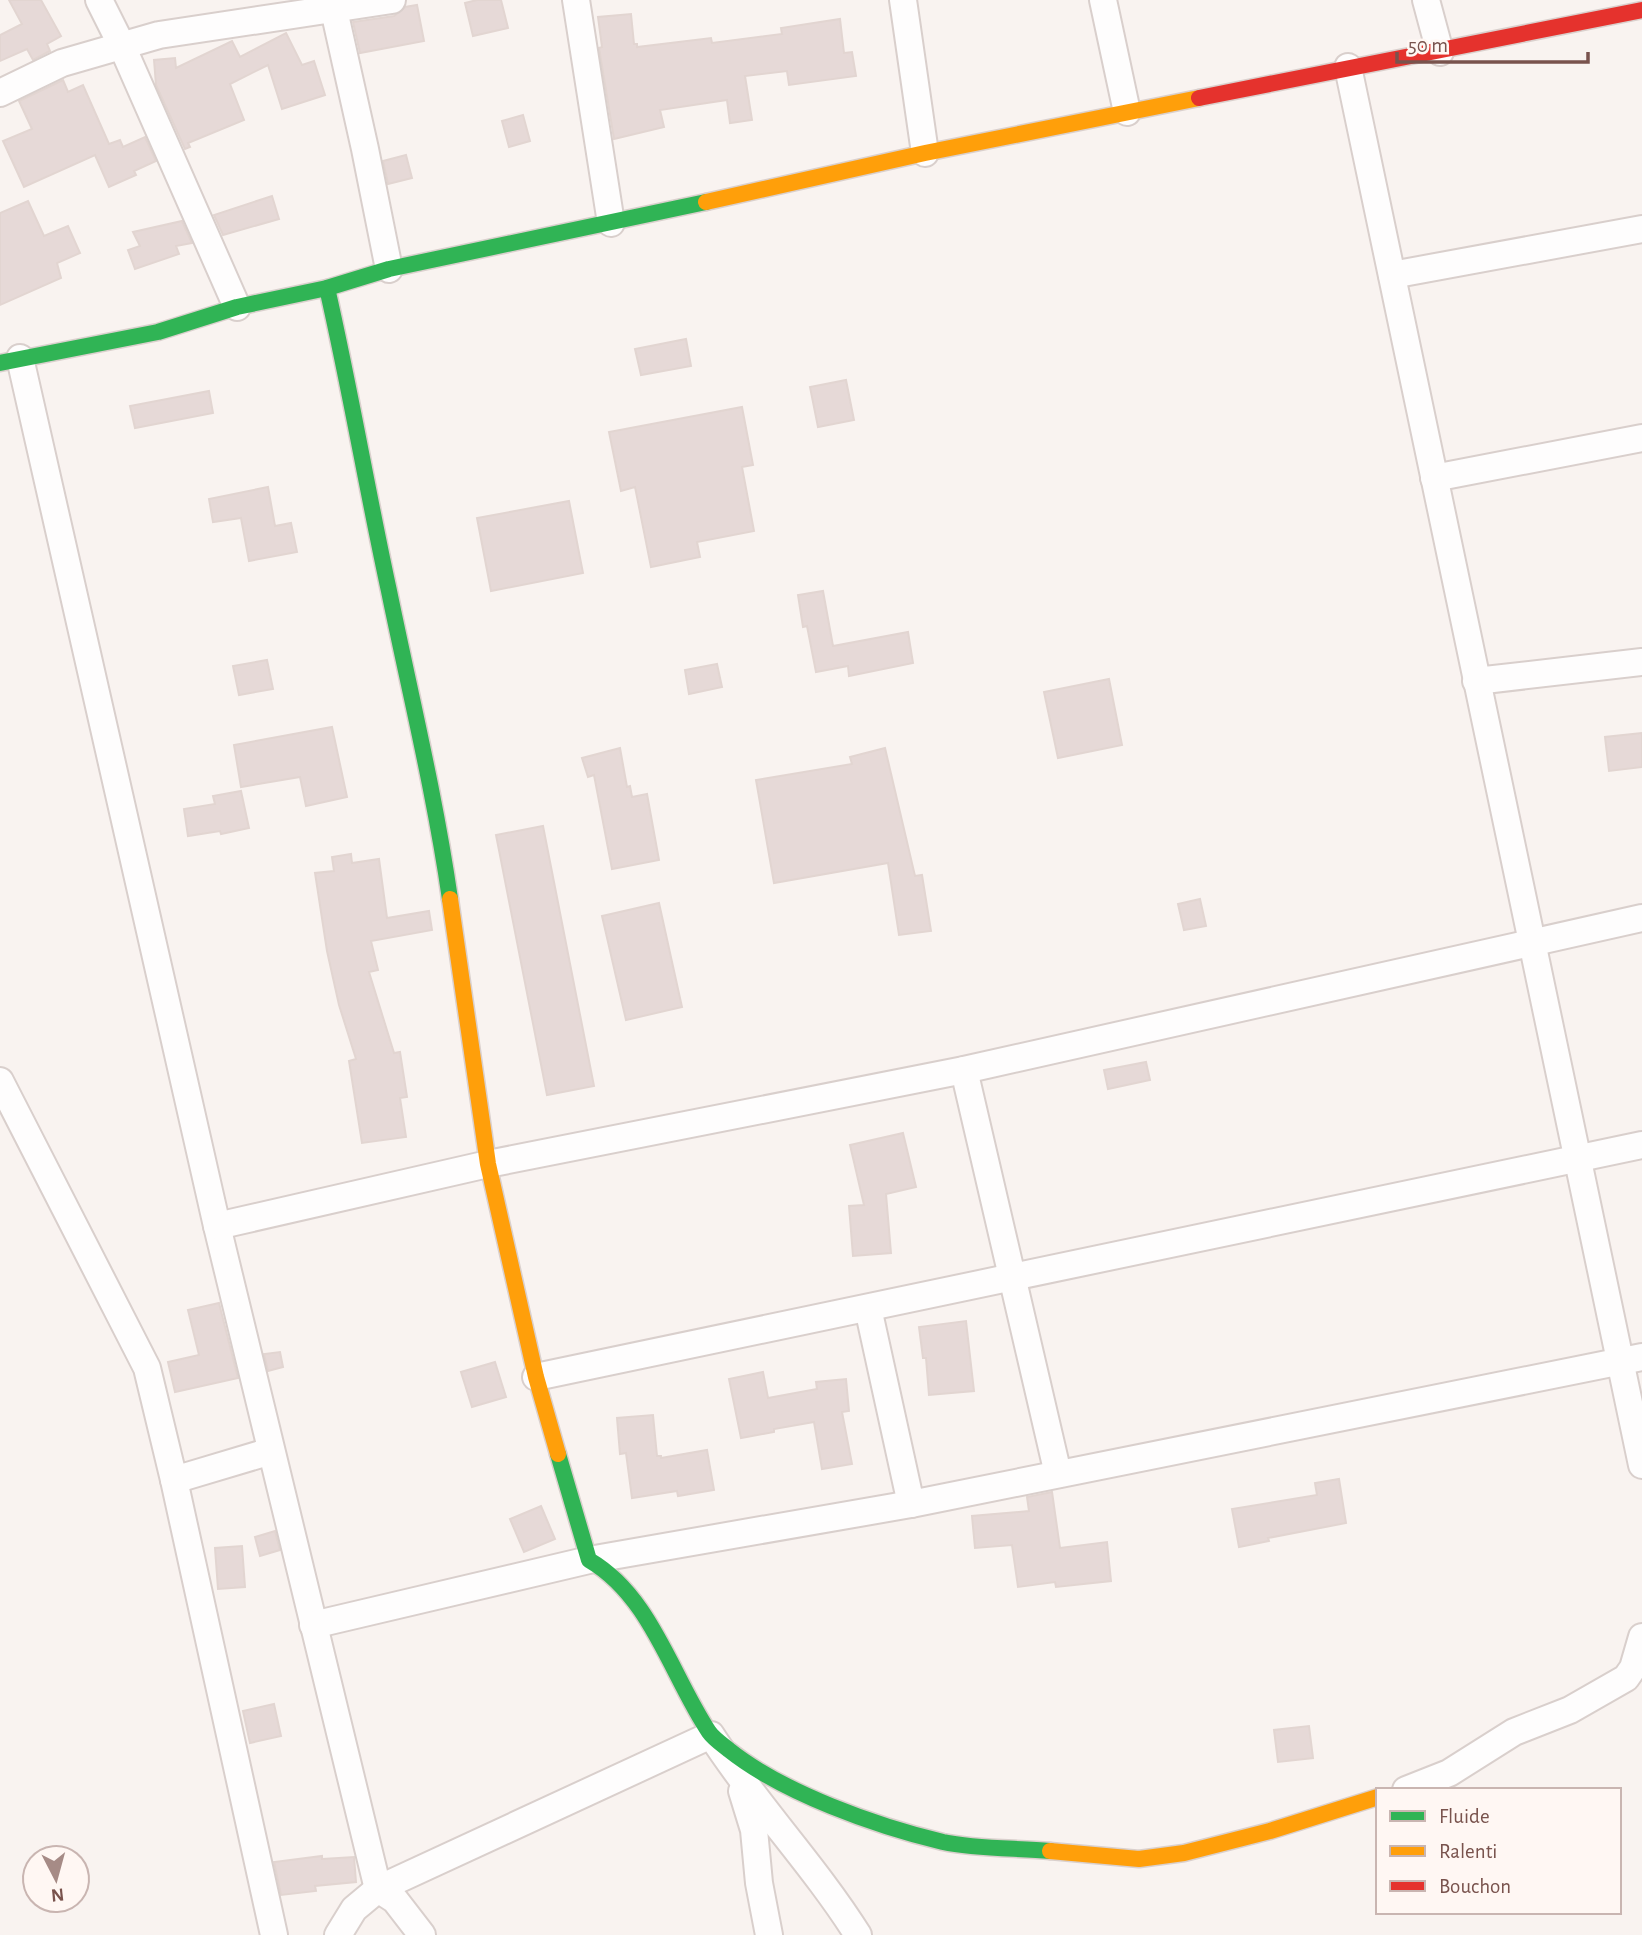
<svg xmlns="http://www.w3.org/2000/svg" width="1642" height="1935" font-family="'Alegreya Sans',sans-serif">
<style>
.building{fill:#e6d9d7;stroke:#e2d5d1;stroke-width:2}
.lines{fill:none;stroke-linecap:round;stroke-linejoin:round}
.street-casing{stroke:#d9cfcc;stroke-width:30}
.fast-casing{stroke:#dad0cd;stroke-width:19}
.slow-casing{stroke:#dad0cd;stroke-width:19}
.jam-casing{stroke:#dad0cd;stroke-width:19}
.street{stroke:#fefdfd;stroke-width:26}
.fast{stroke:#30b455;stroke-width:16}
.slow{stroke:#ff9f0a;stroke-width:16}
.jam{stroke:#e5322d;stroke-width:16}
</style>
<rect width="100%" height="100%" fill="#f9f3f0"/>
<g class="building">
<path d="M9 0H41L61 36 47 44 50 51 33 60 27 49 0 61V35L22 24Z"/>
<path d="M477 0H501L508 28 473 36 465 3Z"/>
<path d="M417 5 424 41 360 53 353 22 394 16 405 7Z"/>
<path d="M631 14 634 44H637V47L711 38 712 43 782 34 781 28 840 19 844 53 852 52 856 76 789 85 787 71 745 76 752 120 730 123 727 100 660 110 664 127 614 139 599 48 602 47 598 17Z"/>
<path d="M286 33 302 65 314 61 325 95 282 109 268 65 230 84 244 120 188 143 190 147 185 149 156 85 154 60 175 58 176 68 232 41 240 57Z"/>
<path d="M63 80 68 92 83 85 109 144 120 140 123 147 145 137 156 161 134 171 136 175 109 187 95 155 24 187 3 141 32 129 19 101Z"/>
<path d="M523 115 530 141 509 147 502 121Z"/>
<path d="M406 155 412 178 388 184 383 161Z"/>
<path d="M272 196 279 219 223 235 214 215Z"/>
<path d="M28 201 44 236 68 226 80 253 57 263 61 278 0 305V213Z"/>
<path d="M182 221 192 243 176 246 179 254 135 269 128 250 140 246 133 232Z"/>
<path d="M686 339 691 366 641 375 635 349Z"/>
<path d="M846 380 854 420 818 427 810 387Z"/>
<path d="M209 391 213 413 135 428 130 406Z"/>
<path d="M742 407 753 465 742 467 754 531 697 542 700 557 651 567 635 487 621 491 609 432Z"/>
<path d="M268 487 275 526 291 523 297 552 249 561 241 518 213 522 209 499Z"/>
<path d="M569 501 583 573 491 591 477 518Z"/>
<path d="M823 591 833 646 908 632 913 663 849 676 848 666 816 672 807 626 803 627 798 595Z"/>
<path d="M267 660 273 689 239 695 233 666Z"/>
<path d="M717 664 722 687 689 694 685 670Z"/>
<path d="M1109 679 1122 745 1058 758 1044 692Z"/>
<path d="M332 727 347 797 306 806 300 777 241 787 234 745Z"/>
<path d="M1642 733V767L1609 771 1605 737Z"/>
<path d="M620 748 627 787 630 786 632 797 647 794 659 860 612 869 594 775 588 777 582 758Z"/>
<path d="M885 748 915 876 922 875 931 931 899 935 888 863 774 883 756 780 852 764 850 757Z"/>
<path d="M241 791 249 828 221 834 220 831 188 836 184 809 215 804 213 796Z"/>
<path d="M543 826 594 1086 547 1095 496 835Z"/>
<path d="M351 854 352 863 379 859 387 918 429 911 432 930 371 941 378 970 369 972 394 1053 400 1052 407 1097 400 1098 406 1137 362 1143 349 1061 356 1059 339 1005 327 951 315 873 334 871 332 857Z"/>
<path d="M1200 899 1206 926 1184 930 1178 904Z"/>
<path d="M659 903 682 1007 626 1020 602 916Z"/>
<path d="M1146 1062 1150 1080 1108 1089 1104 1070Z"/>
<path d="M903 1133 916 1187 886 1194 891 1253 853 1256 849 1206 864 1205 850 1145Z"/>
<path d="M219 1303 238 1378 175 1392 168 1362 199 1355 188 1310Z"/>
<path d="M966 1321 974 1391 929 1395 926 1358H923L919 1327Z"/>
<path d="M280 1352 283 1367 268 1371 264 1354Z"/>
<path d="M495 1362 506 1397 472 1407 461 1372Z"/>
<path d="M763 1372 768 1398 817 1389 816 1382 846 1379 849 1411 842 1412 852 1464 822 1469 814 1422 774 1429V1432L741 1438 729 1379Z"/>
<path d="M653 1415 657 1456H661V1458L707 1450 714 1490 678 1496 677 1491 632 1498 626 1453 620 1454 617 1418Z"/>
<path d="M1339 1479 1346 1523 1268 1538 1269 1541 1239 1547 1232 1509 1317 1495 1315 1483Z"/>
<path d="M1052 1492 1060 1548 1107 1542 1111 1581 1056 1587 1055 1582 1018 1587 1012 1545 975 1548 972 1516 1029 1511 1027 1497Z"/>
<path d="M541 1506 555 1539 524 1552 510 1519Z"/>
<path d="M275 1531 280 1550 260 1556 255 1537Z"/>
<path d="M242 1546 245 1587 218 1589 215 1548Z"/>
<path d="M274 1704 281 1736 250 1743 243 1711Z"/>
<path d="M1309 1726 1313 1758 1278 1762 1274 1730Z"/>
<path d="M322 1856V1859L354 1857 356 1882 315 1886 316 1891 281 1895 274 1862Z"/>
</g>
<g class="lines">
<g class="street-casing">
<g id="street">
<path d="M99 0 122 46 237 307"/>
<path d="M336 0 334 10 365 149 389 269"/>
<path d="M576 0 611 223"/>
<path d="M903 0 925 153"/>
<path d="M1103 0 1127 112"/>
<path d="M1426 0 1440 52"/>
<path d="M1348 67 1642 1465"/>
<path d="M0 93 62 63 159 35 392 0"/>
<path d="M1392 275 1642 229"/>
<path d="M20 358 217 1226 378 1889 395 1900 422 1935"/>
<path d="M1434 478 1642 438"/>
<path d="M1476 681 1642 662"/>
<path d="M964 1070 1058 1474"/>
<path d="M0 1081 147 1368 174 1480 271 1451"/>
<path d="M217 1226 488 1164 964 1070 1642 918"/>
<path d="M868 1308 911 1504"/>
<path d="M536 1377 1642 1145"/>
<path d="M174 1480 274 1935"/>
<path d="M313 1625 589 1560 911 1504 1642 1357"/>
<path d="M1406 1790 1449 1773 1514 1732 1570 1710 1626 1678 1633 1668 1642 1637"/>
<path d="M742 1791 754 1830 759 1883 769 1935"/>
<path d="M338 1935 354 1909 378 1889 711 1735C756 1805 814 1865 858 1935"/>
</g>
</g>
<g class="fast-casing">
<g id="fast">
<path d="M327 288C350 388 367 490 389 591 410 693 435 795 450 899"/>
<path d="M0 363 158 332 237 307 327 288 389 269 706 202"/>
<path d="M558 1454 589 1560C651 1596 671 1675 709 1732 714 1739 723 1745 729 1750 783 1793 876 1826 943 1842 976 1849 1016 1848 1050 1851"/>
</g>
</g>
<g class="slow-casing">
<g id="slow">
<path d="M706 202 925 153 1199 98"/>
<path d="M450 899 488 1164 536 1377 558 1454"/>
<path d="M1050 1851 1139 1859 1184 1853 1270 1831 1378 1797"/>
</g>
</g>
<g class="jam-casing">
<path id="jam" d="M1199 98 1642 10"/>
</g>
<use href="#street" class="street"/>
<use href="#fast" class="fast"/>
<use href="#slow" class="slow"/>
<use href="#jam" class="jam"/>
</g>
<rect x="1376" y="1788" width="245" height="126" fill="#fff7f3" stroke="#c9b5b1" stroke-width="2"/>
<rect x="1390" y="1811" width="35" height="10" fill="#30b455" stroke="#c9b5b1" stroke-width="2"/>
<text x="1439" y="1823" font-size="21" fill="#79534d">Fluide</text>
<rect x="1390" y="1846" width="35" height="10" fill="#ff9f0a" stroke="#c9b5b1" stroke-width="2"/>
<text x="1439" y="1858" font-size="21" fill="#79534d">Ralenti</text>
<rect x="1390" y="1881" width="35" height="10" fill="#e5322d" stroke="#c9b5b1" stroke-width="2"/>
<text x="1439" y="1893" font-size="21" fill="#79534d">Bouchon</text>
<g transform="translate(56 1879) rotate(174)"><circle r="33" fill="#fff7f3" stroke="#c9b5b1" stroke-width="2"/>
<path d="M0-5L12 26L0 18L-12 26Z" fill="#a68b86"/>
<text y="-10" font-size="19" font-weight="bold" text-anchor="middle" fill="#79534d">N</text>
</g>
<path d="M1397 52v10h191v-10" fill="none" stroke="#79534d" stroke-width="3.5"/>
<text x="1408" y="52" font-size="21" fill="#79534d" stroke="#fff7f3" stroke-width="5" paint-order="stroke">50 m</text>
</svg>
